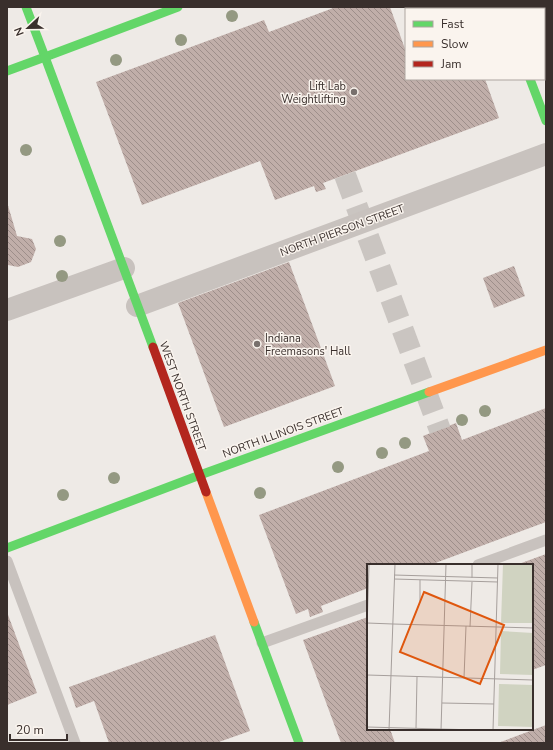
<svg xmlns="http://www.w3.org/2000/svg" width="553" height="750" font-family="'Nunito Sans',sans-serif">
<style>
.building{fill:url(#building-back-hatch)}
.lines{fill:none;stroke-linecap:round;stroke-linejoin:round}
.street-tunnel{stroke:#cac5c1;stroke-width:22;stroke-dasharray:22 11;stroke-linecap:butt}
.lane{stroke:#c8c2be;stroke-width:11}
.street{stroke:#c8c2be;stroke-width:22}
.fast{stroke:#63d668;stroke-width:9}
.slow{stroke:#ff974d;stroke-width:9}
.jam{stroke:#b3261e;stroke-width:9}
.tree{fill:#949982}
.poi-dot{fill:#78706d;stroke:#faf4ee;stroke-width:1.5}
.labels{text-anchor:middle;stroke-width:3;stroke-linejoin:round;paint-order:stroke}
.poi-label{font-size:11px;fill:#392f2c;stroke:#faf4ee;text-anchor:end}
.street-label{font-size:11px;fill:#392f2c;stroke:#faf4ee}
.inset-road{fill:none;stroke:#a69f9c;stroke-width:1}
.view{fill:#df570e;fill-opacity:0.15;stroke:#df570e;stroke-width:2}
.inset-edge{fill:none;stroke:#392f2c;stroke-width:2}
</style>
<defs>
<pattern id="building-back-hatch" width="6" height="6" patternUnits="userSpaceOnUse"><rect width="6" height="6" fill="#c0aea9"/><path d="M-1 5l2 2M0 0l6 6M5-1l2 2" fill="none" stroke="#9d8e8a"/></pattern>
</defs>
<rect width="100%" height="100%" fill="#eeeae6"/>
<g class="building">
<path d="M336 7H390L405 49H406V79H485L499 118 323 183 326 189 316 192 314 186 275 200 260 161 142 205 96 82 264 20 269 32Z"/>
<path d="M7 202 17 236 32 239 36 249 31 262 18 267 8 265 7 262Z"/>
<path d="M289 262 335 386 224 427 178 303Z"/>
<path d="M514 266 525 296 494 308 483 278Z"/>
<path d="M546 408V522L430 565H368V588L321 606 323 612 310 617 308 609 296 614 259 515 429 451 423 436 456 423 462 440Z"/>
<path d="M546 554V665L532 670V565H516Z"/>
<path d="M7 612 37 693 7 705Z"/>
<path d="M368 617V729H390L395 743H341L303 640Z"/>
<path d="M215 635 250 731 216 743H109L94 701 76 708 69 687Z"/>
<path d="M546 725V743H498Z"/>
</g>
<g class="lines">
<path class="street-tunnel" d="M345 175 440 430"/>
<g class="lane">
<path d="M7 561 75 743"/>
<path d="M478 565 546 540"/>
<path d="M262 643 368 605"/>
</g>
<g class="street">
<path d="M137 306 546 154"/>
<path d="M7 310 124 268"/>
</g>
<g class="fast">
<path d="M504 7 505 9"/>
<path d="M7 71 45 57 26 7"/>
<path d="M530 79 546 121"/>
<path d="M153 347 45 57 178 7"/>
<path d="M7 548 200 475 429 392"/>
<path d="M254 622 299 743"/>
</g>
<g class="slow">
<path d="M429 392 546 350"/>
<path d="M206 492 254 622"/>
</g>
<path class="jam" d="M153 347 206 492"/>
</g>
<g class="tree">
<circle cx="232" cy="16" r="6"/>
<circle cx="181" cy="40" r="6"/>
<circle cx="116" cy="60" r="6"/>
<circle cx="26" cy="150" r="6"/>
<circle cx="60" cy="241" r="6"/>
<circle cx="62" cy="276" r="6"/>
<circle cx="485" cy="411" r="6"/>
<circle cx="462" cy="420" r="6"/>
<circle cx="405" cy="443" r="6"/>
<circle cx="382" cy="453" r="6"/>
<circle cx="338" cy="467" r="6"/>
<circle cx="114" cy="478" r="6"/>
<circle cx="260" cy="493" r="6"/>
<circle cx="63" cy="495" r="6"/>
</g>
<g class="poi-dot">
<circle cx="354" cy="92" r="4"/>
<circle cx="257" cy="344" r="4"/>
</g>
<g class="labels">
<g class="poi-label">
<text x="346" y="90">Lift Lab<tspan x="346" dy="13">Weightlifting</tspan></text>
<text x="265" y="342" text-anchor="start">Indiana<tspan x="265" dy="13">Freemasons' Hall</tspan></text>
</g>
<g class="street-label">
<text transform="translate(342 230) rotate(-20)" y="4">NORTH PIERSON STREET</text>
<text transform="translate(183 396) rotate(70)" y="4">WEST NORTH STREET</text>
<text transform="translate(283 432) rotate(-20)" y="4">NORTH ILLINOIS STREET</text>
</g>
</g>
<g transform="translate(367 564)">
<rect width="166" height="166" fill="#eeeae6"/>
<path d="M136 0H166V59H134ZM134 67 166 69V111L133 110ZM132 120 166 121V163L131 162Z" fill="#d0d3c1"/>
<path class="inset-road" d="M27 11 131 14M105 14V0M27 15 131 18M53 37V16M0 59 26 60M26 60 166 64M103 63 105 18M0 66 2 0M0 111 166 116M97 114 99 62M75 139 127 140M0 163 110 166M49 164 50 113M22 166 28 0M74 166 79 0M126 166 131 0"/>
<path class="view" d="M57 28 137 61 113 120 33 88Z"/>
<rect width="166" height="166" class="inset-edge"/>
</g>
<rect width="553" height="750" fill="none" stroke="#392f2c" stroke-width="16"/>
<rect x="405" y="8" width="140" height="72" fill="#faf4ee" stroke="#ada5a0"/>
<rect x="413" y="21" width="20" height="6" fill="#63d668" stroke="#ada5a0"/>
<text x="441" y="28" font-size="12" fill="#392f2c">Fast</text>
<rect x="413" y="41" width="20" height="6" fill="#ff974d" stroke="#ada5a0"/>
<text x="441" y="48" font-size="12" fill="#392f2c">Slow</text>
<rect x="413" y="61" width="20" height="6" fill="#b3261e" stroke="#ada5a0"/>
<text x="441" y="68" font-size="12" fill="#392f2c">Jam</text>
<g transform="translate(28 28) rotate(248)" stroke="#faf4ee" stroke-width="3" paint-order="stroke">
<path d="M0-3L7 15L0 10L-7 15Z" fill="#392f2c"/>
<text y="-6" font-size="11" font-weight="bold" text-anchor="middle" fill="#392f2c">N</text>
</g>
<path d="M10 734v6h57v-6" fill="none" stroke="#392f2c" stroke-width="2"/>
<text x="16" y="734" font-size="12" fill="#392f2c" stroke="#faf4ee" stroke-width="3" paint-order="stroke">20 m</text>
</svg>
